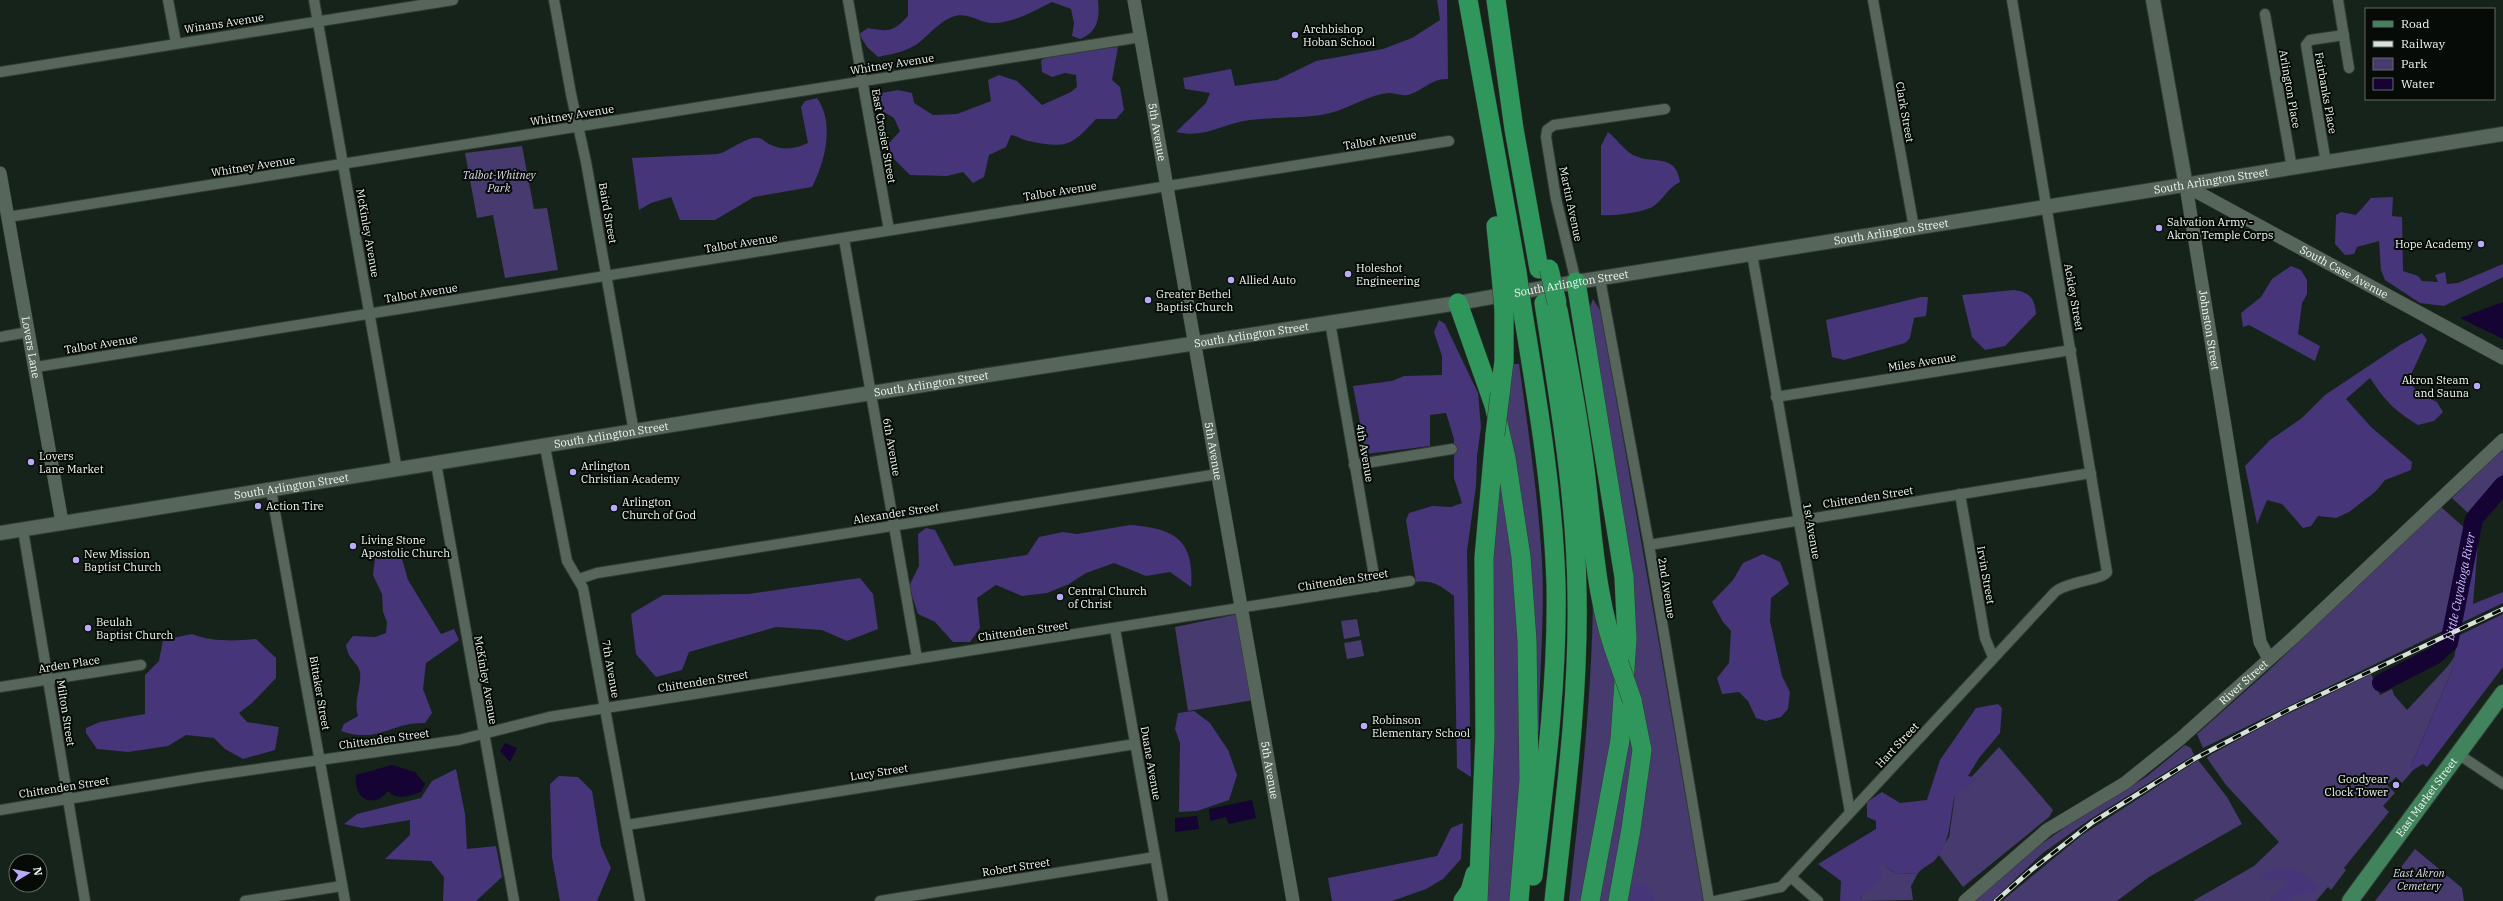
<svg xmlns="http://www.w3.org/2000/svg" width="2503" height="901" font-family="'IBM Plex Serif',serif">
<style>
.green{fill:#463a6f}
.forest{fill:#463579}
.water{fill:#140333}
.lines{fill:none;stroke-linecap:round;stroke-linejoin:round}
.river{stroke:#140333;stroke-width:18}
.minor-casing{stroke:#323c34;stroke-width:12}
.tertiary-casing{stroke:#323c34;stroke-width:14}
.secondary-casing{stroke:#323c34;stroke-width:16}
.primary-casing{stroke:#323c34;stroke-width:18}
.motorway-casing{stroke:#323c34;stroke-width:20}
.minor{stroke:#57665b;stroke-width:10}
.tertiary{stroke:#57665b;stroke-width:13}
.secondary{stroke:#57665b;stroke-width:14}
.primary{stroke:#40835c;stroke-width:16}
.motorway{stroke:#30975c;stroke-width:19}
.rail-casing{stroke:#d8e1da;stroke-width:4.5}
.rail{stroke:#060b07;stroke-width:3;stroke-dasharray:9;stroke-linecap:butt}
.motorway-bridge-casing{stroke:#323c34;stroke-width:20;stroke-linecap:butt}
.motorway-bridge{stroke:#30975c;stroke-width:19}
.poi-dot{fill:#b9abf7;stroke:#060b07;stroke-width:1.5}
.labels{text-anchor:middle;stroke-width:4;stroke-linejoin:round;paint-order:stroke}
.street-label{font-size:11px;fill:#eff8f1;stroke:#060b07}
.poi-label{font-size:11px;fill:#eff8f1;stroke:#060b07;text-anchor:start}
.park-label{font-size:11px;font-style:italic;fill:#dcdaee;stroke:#060b07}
.water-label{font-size:12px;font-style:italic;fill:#ccc2fe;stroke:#060b07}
</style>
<rect width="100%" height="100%" fill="#16231a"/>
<g class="green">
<path d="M522 146 534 209 547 208 558 270 505 278 493 215 477 218 465 153Z"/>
<path d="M1593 299 1601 312 1704 901H1623L1649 763V738L1637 686 1634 681 1633 648 1589 309Z"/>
<path d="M1510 339 1514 364H1519C1528 429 1538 495 1542 561 1545 618 1539 674 1539 731H1534L1505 417Z"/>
<path d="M2503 449V474L2469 514 2452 498Z"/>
<path d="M1499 458 1519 616 1522 772 1510 901H1486L1492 826 1490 612Z"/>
<path d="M2441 507 2467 530 2447 629 2203 748 2197 734 2267 672Z"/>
<path d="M1593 597 1617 678 1605 792 1585 901H1569C1580 800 1592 699 1593 597Z"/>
<path d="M1238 614 1254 700 1188 711 1175 627Z"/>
<path d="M1357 619 1360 636 1344 639 1341 621Z"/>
<path d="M1361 640 1364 656 1347 659 1344 643Z"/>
<path d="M2455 656 2452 670 2411 766 2414 769 2402 783 2396 777 2387 785 2395 793 2383 806 2389 812 2344 868 2346 870 2331 890 2328 887 2316 901H2193L2254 866 2279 842 2226 785 2207 758 2210 755 2271 722 2371 674 2380 695 2392 689 2394 695 2407 710 2448 666Z"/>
<path d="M1629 717 1635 741 1611 901H1597Z"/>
<path d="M2185 745 2191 748 2194 755 2089 820 2043 853 1992 901H1974L2017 862 2068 825 2146 777Z"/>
<path d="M1999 747 2053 810 2049 817 1963 887 1938 854 1949 837 1955 795Z"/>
<path d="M2198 760 2227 797 2242 824 2149 877 2117 901H2002L2082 835Z"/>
<path d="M2415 849 2462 888 2464 901H2375Z"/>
<path d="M1880 866H1884L1897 874 1918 873 1911 886 1913 900 1861 901 1862 893Z"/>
</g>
<g class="forest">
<path d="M908 0H1098C1100 18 1098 32 1080 39L1072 36 1074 23 1071 9 1052 2C1034 11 1012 24 991 23 978 22 966 11 952 17 940 22 931 32 921 41 909 51 893 54 878 57L867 47 859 34 868 28C889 32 893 32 908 16Z"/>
<path d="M1437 0H1447L1448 79C1431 78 1422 92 1407 95 1401 96 1394 93 1389 93 1369 95 1355 105 1337 111 1310 120 1278 116 1250 120 1223 123 1206 139 1176 132L1206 103 1210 93 1185 89 1183 78 1231 69 1235 86 1277 80 1316 61 1383 49 1412 38 1440 20Z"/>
<path d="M1118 47 1112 80 1120 87 1124 110 1116 119H1096C1070 148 1065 148 1028 141 1022 140 1018 136 1011 135L1006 147 989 155 984 177 973 183 963 172 947 176 910 175 884 149 900 131 894 118 879 109 876 94 898 90 912 93 914 103 933 115 957 114 991 101 988 80 999 75 1017 81 1042 105 1071 92 1077 87 1076 75 1065 73 1052 77 1042 72 1041 60 1054 54Z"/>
<path d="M817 98C835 123 825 162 812 187L754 197 715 220H680L671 197 651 203 639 210 632 158 718 154C730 151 747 136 758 138 762 138 766 142 769 144 783 151 795 149 808 143L801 107 805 101Z"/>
<path d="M1608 132C1616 138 1624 150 1633 155 1652 165 1676 152 1680 182 1667 188 1662 202 1652 207 1641 213 1613 216 1601 215V146Z"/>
<path d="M2393 197 2392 216 2402 217 2403 271 2418 276 2422 281 2438 282 2435 275 2445 272 2447 284 2458 283 2503 264V277L2444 306 2420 303 2385 280 2381 270 2379 241 2357 247 2354 254 2345 255 2335 244 2336 215 2341 212 2356 215 2371 198Z"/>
<path d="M2291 266 2301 270 2307 280V294L2302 303 2298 334 2320 346 2315 361 2249 325 2243 327 2241 313 2261 297 2272 279Z"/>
<path d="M2014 290C2029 292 2035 298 2036 314L2005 346 1985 350 1972 337 1962 295Z"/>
<path d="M1921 297H1928L1926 316 1914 318 1910 338 1905 343 1844 360 1832 357 1826 320Z"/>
<path d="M1439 320 1445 324 1478 393 1481 427 1477 456 1476 486 1467 551 1471 777 1457 768 1454 596C1441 586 1433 580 1416 582L1406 520 1409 513 1432 506 1451 507 1462 503 1454 478V439L1446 413 1430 415V446L1366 454 1353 386 1392 381 1404 376 1442 375V356L1434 332Z"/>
<path d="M2422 333 2427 340 2408 381 2420 394 2437 402 2443 412 2434 421 2418 425C2394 410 2386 402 2370 378L2346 399 2371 427 2412 462 2411 470 2385 480 2375 492 2349 512 2336 518 2318 516 2311 526 2303 528 2282 504 2267 500 2257 524 2245 466 2270 440 2302 418 2325 395 2400 345Z"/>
<path d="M1130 525C1173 528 1195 539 1191 587L1170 572 1146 576 1114 563 1086 573 1069 584 1047 593 1022 596 996 585 977 598 980 628 970 642H953L935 622 918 614 909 586 919 566 918 534 926 528 935 530 954 566 1027 555 1039 537 1063 532 1077 534Z"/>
<path d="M2473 536 2478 543 2473 604 2503 592V603L2461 623 2466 570Z"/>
<path d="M392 551 402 559 408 580 441 634 454 629 459 640 426 663 423 689 432 713 425 723C391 722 379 744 341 731L344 724 358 716C353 701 362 687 360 672 358 662 348 660 346 645L353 636 375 637 386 633 387 622 383 612 382 594 373 575 375 558Z"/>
<path d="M1763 554 1780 562 1789 584 1771 598 1770 621 1782 676 1790 692 1788 709 1781 717 1766 721 1756 718 1748 701 1739 692 1722 694 1717 678 1729 663 1731 631 1723 622 1712 602 1733 580 1743 563Z"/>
<path d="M860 578 873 594 878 629 847 641 822 630 776 627 689 652 682 670 656 677 636 654 631 614 663 595 748 594Z"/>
<path d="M2503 614V667L2427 767 2423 764 2413 770 2411 766 2452 670 2458 636Z"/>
<path d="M192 634C212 642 235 641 256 639L276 658V678L252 703 239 713 247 722 279 727 275 750 243 759 225 749 214 738 186 735 168 746 128 752 97 749 86 733V728L100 722 145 714V675L159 661 163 640Z"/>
<path d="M1998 704 2002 708 2000 733 1979 758 1968 776 1977 778 1969 787 1955 795C1949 818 1952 841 1935 860 1930 865 1923 867 1918 873L1897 874 1884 866H1880L1882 876 1868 891 1862 893 1861 901H1840L1841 881 1818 864 1876 829V821L1867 817V802L1882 792 1900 803 1927 800 1940 760 1976 708Z"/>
<path d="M1194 711 1210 723 1228 750 1237 775 1229 800 1197 811 1179 812 1180 743 1175 729 1178 713Z"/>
<path d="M456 769 465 814 467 849 496 846 502 877 476 901H443L444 877 431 861 385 859 410 835V820L362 828 344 824 357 814 421 798 432 781Z"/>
<path d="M559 776 578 777 592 791 601 846 611 868 597 901H560L552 857 550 784Z"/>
<path d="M1463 823 1461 859 1443 879 1426 889 1392 901H1332L1328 878 1437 856 1451 828Z"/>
<path d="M2272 869C2292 868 2304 870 2316 887V892L2295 895 2290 901H2270L2288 882 2283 879 2258 878Z"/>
<path d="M1634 883H1645L1655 901H1629Z"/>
</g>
<g class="water">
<path d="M2503 302V339L2460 318Z"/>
<path d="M505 743 517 748 510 762 500 751Z"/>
<path d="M392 765 415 772 425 784 421 792C409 796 398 801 388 791 372 810 353 798 356 775Z"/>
<path d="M1252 800 1256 818 1229 824 1226 817 1210 821 1209 809Z"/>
<path d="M1197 816 1199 829 1175 832V818Z"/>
</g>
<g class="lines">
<path class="river" id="s1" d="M2381 683 2434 656 2449 643 2474 519 2503 485"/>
<g class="minor-casing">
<g id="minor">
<path d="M168 0 176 43"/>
<path d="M314 0 397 470"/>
<path d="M554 0 571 94 586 162 634 432"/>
<path d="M848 0 889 230"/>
<path d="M1873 0 1914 228"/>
<path d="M2338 0 2349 68"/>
<path d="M2265 14 2292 168"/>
<path d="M0 72 453 0"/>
<path d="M2326 163 2306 45 2310 40 2344 35"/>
<path d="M8 217 1141 37"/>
<path d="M844 239 917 658"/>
<path d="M1752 254 1850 812"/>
<path d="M1600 279 1649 545 1709 901"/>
<path d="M1576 282 1556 199 1546 137 1547 130 1554 125 1665 109"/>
<path d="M1330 322 1376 587"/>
<path d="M0 337 28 332"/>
<path d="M36 367 1449 141"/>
<path d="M1776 397 2071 350"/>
<path d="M545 447 567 561 583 588 640 901"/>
<path d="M436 463 514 901"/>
<path d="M1354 465 1452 449"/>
<path d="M271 490 345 901"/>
<path d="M1960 494 1985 638 1993 657"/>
<path d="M23 530 85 901"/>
<path d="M1649 545 2091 473"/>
<path d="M579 579 597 573 1218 474"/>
<path d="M1115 629 1163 901"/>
<path d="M0 687 141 665"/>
<path d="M2458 754 2503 784"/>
<path d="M0 810 202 777 459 740 549 717 1410 581"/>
<path d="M627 825 1135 744"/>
<path d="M1792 878 1818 901"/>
<path d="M245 901 342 886"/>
<path d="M880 901 1155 857"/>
<path d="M1715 901 1781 887 2055 592C2068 581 2103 580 2107 572L2012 0"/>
</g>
</g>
<g class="tertiary-casing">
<g id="tertiary">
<path id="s2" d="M1134 0 1293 901"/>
<path id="s3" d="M0 173 62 522"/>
<path id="s4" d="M2186 186 2260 642 2269 659"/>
<path id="s5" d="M2186 186 2503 358"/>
<path id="s6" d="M1965 901 2047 830 2125 783 2180 739 2294 637 2503 440"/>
</g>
</g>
<g class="secondary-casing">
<g id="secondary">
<path d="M2153 0 2186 186"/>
<path id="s7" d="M0 533 871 393 1458 303 1576 282 2503 134"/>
</g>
</g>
<g class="primary-casing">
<g id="primary">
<path id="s8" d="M2350 901 2503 693"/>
</g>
</g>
<g class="motorway-casing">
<g id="motorway">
<path d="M1468 0 1517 272"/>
<path d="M1496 0 1514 129 1539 269"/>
<path d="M1496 226 1501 275"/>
<path d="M1576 282 1624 577 1627 639 1620 740 1590 901"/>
<path d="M1458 303 1494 405 1506 458 1521 557 1527 641 1529 780 1519 901"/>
<path d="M1544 303C1559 400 1576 496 1577 594 1579 697 1565 799 1554 901"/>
<path d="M1522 307C1537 399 1553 490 1556 584 1558 682 1545 779 1533 876"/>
<path d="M1558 310C1568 362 1578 415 1585 469 1593 533 1595 602 1619 663"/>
<path d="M1500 394 1504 361V310"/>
<path d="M1463 901 1470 891 1475 874"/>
<path d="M1478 901 1485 736 1484 558 1495 435"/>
<path d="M1618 901 1631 829 1642 750 1632 700"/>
</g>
</g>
<use href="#minor" class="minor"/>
<use href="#tertiary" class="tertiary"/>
<use href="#secondary" class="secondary"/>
<use href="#primary" class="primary"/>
<use href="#motorway" class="motorway"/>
<g class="rail-casing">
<path id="rail" d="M1996 901 2030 871 2093 822 2194 759 2290 709 2503 609"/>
</g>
<use href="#rail" class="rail"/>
<g class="motorway-bridge-casing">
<g id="motorway-bridge">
<path d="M1549 269 1557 303"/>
<path d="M1517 272 1522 307"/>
<path d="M1501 275 1504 310"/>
<path d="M1495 435 1500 394"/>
<path d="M1619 663 1632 700"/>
</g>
</g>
<use href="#motorway-bridge" class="motorway-bridge"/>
</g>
<g class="poi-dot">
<circle cx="1295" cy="35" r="4"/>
<circle cx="2159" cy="228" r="4"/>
<circle cx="2481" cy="244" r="4"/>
<circle cx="1348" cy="274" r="4"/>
<circle cx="1231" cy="280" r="4"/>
<circle cx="1148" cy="300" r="4"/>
<circle cx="2477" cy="386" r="4"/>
<circle cx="31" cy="462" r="4"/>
<circle cx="573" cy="472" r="4"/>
<circle cx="258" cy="506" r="4"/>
<circle cx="614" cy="508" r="4"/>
<circle cx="353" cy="546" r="4"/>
<circle cx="76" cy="560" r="4"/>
<circle cx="1060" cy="597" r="4"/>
<circle cx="88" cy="628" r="4"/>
<circle cx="1364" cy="726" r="4"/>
<circle cx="2396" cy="785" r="4"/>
</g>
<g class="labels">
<g class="street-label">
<text transform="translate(224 23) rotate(-9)" y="4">Winans Avenue</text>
<text transform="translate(892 64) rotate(-9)" y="4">Whitney Avenue</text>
<text transform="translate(2290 89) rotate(80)" y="4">Arlington Place</text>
<text transform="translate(2326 93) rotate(80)" y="4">Fairbanks Place</text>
<text transform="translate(1905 112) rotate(80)" y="4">Clark Street</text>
<text transform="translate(572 115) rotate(-9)" y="4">Whitney Avenue</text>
<text dy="4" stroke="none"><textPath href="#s2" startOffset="134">5th Avenue</textPath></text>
<text transform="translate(884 136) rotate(80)" y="4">East Crosier Street</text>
<text transform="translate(1380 140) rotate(-9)" y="4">Talbot Avenue</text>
<text transform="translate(253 166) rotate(-9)" y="4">Whitney Avenue</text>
<text dy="4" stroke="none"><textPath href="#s7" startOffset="2239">South Arlington Street</textPath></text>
<text transform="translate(1060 191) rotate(-9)" y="4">Talbot Avenue</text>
<text transform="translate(1571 204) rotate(78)" y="4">Martin Avenue</text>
<text transform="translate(608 213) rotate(80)" y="4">Baird Street</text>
<text dy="4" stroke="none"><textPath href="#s7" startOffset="1915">South Arlington Street</textPath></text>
<text transform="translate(368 233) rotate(80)" y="4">McKinley Avenue</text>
<text transform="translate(741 243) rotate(-9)" y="4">Talbot Avenue</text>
<text dy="4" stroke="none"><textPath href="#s5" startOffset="180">South Case Avenue</textPath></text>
<text dy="4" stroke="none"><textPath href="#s7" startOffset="1591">South Arlington Street</textPath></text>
<text transform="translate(421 293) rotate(-9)" y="4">Talbot Avenue</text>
<text transform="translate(2074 297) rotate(80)" y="4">Ackley Street</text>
<text dy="4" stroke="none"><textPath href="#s4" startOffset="146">Johnston Street</textPath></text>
<text dy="4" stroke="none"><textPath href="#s7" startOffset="1267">South Arlington Street</textPath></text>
<text transform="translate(101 344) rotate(-9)" y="4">Talbot Avenue</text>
<text dy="4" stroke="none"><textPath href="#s3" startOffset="177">Lovers Lane</textPath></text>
<text transform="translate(1922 362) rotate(-9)" y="4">Miles Avenue</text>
<text dy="4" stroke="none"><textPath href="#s7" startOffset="943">South Arlington Street</textPath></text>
<text dy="4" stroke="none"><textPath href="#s7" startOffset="619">South Arlington Street</textPath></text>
<text transform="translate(892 447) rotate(80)" y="4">6th Avenue</text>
<text dy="4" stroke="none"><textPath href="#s2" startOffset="458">5th Avenue</textPath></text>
<text transform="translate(1365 453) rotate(80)" y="4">4th Avenue</text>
<text dy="4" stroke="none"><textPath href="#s7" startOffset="295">South Arlington Street</textPath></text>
<text transform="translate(1868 497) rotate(-9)" y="4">Chittenden Street</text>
<text transform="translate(896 513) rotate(-9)" y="4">Alexander Street</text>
<text transform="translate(1812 531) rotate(80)" y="4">1st Avenue</text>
<text transform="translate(1986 575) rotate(80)" y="4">Irvin Street</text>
<text transform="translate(1343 580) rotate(-9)" y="4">Chittenden Street</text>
<text transform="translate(1667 588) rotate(81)" y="4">2nd Avenue</text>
<text transform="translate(1023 631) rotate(-8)" y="4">Chittenden Street</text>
<text transform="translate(69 664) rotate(-9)" y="4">Arden Place</text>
<text transform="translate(611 669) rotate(80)" y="4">7th Avenue</text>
<text transform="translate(486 680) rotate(80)" y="4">McKinley Avenue</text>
<text transform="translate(703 681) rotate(-9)" y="4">Chittenden Street</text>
<text dy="4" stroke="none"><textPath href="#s6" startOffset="355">River Street</textPath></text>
<text transform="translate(320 693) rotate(80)" y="4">Bittaker Street</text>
<text transform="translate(66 713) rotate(81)" y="4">Milton Street</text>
<text transform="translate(384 739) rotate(-8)" y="4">Chittenden Street</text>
<text transform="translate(1897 745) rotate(-47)" y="4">Hart Street</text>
<text transform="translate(1151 763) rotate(80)" y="4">Duane Avenue</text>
<text dy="4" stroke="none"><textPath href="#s2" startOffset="782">5th Avenue</textPath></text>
<text transform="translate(879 772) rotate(-9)" y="4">Lucy Street</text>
<text transform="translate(64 787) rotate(-9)" y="4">Chittenden Street</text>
<text dy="4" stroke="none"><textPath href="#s8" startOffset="129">East Market Street</textPath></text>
<text transform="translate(1016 867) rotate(-9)" y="4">Robert Street</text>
</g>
<g class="poi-label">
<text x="1303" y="33">Archbishop<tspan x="1303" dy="13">Hoban School</tspan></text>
<text x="2167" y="226">Salvation Army -<tspan x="2167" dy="13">Akron Temple Corps</tspan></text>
<text x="2473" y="248" text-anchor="end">Hope Academy</text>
<text x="1356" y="272">Holeshot<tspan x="1356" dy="13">Engineering</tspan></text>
<text x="1239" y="284">Allied Auto</text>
<text x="1156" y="298">Greater Bethel<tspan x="1156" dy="13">Baptist Church</tspan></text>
<text x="2469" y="384" text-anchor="end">Akron Steam<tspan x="2469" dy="13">and Sauna</tspan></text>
<text x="39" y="460">Lovers<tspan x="39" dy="13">Lane Market</tspan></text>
<text x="581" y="470">Arlington<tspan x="581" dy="13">Christian Academy</tspan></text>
<text x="622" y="506">Arlington<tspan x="622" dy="13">Church of God</tspan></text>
<text x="266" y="510">Action Tire</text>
<text x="361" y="544">Living Stone<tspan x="361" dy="13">Apostolic Church</tspan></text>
<text x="84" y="558">New Mission<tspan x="84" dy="13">Baptist Church</tspan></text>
<text x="1068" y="595">Central Church<tspan x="1068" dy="13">of Christ</tspan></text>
<text x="96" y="626">Beulah<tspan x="96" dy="13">Baptist Church</tspan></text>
<text x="1372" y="724">Robinson<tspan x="1372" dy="13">Elementary School</tspan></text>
<text x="2388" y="783" text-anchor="end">Goodyear<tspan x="2388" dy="13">Clock Tower</tspan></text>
</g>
<g class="park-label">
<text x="499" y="179">Talbot-Whitney<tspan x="499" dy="13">Park</tspan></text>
<text x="2419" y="877">East Akron<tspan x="2419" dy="13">Cemetery</tspan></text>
</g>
<g class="water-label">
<text dy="4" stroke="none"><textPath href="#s1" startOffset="137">Little Cuyahoga River</textPath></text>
</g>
</g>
<rect x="2365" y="8" width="130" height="92" fill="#060b07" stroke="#636a65"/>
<rect x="2373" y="21" width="20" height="6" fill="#40835c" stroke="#636a65"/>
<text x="2401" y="28" font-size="12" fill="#eff8f1">Road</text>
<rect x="2373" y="41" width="20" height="6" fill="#d8e1da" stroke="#636a65"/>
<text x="2401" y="48" font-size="12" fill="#eff8f1">Railway</text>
<rect x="2373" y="58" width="20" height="12" fill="#463a6f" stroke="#636a65"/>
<text x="2401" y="68" font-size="12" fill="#eff8f1">Park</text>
<rect x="2373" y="78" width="20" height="12" fill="#140333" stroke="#636a65"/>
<text x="2401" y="88" font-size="12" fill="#eff8f1">Water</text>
<g transform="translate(28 873) rotate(80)"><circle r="19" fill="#060b07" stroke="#636a65"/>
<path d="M0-3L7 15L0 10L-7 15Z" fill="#b9abf7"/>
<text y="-6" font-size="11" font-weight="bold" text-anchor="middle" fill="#eff8f1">N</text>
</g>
</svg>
